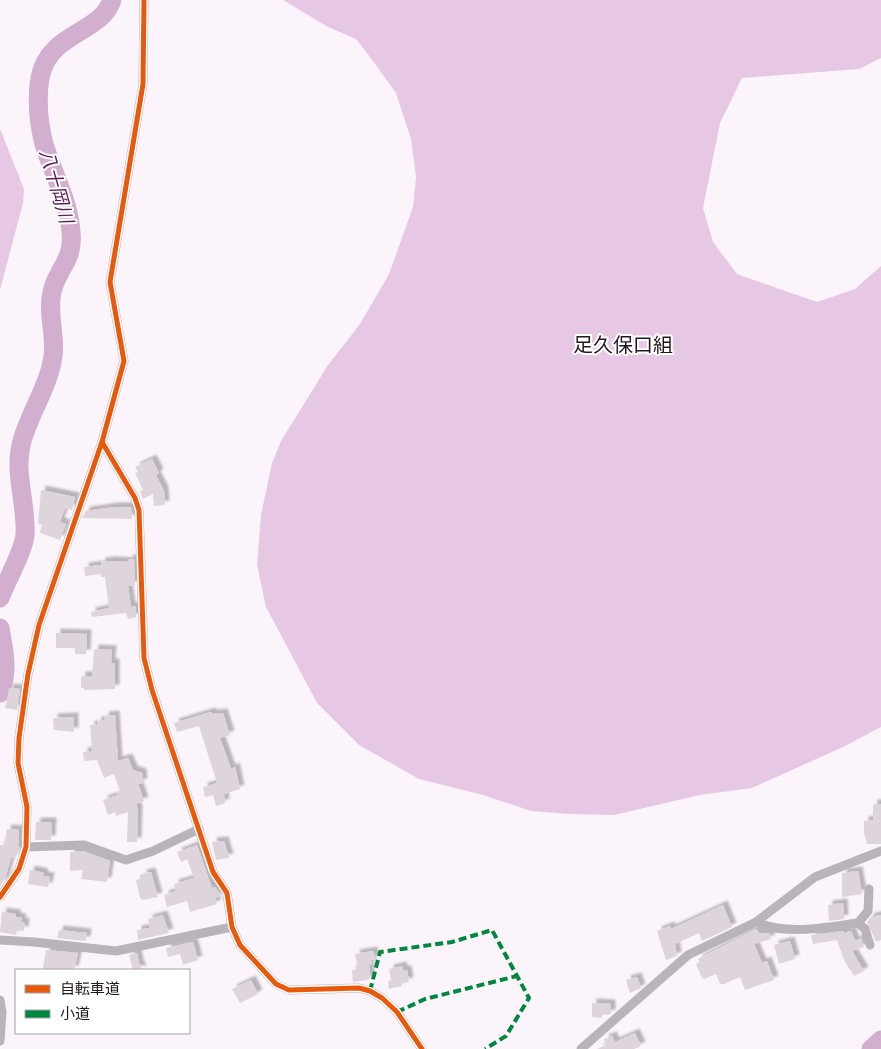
<svg xmlns="http://www.w3.org/2000/svg" width="881" height="1049" font-family="'Golos Text','Noto Sans JP',sans-serif">
<style>
.forest{fill:#e7c8e4}
.lines{fill:none;stroke-linecap:round;stroke-linejoin:round}
.river{stroke:#d2aecf;stroke-width:19}
.building{fill:#ddd4dc;filter:url(#shadow)}
.minor{stroke:#b9b4b9;stroke-width:9}
.quiet{stroke:#00873e;stroke-width:4;stroke-dasharray:8 4;stroke-linecap:butt}
.cycleway-casing{stroke:#fff;stroke-width:8}
.cycleway{stroke:#e8590c;stroke-width:5}
.labels{text-anchor:middle;stroke-width:4;stroke-linejoin:round;paint-order:stroke}
.water-label{font-size:19px;font-style:italic;fill:#5b1e58;stroke:#fff}
.quarter-label{font-size:20px;fill:#221721;stroke:#fff}
</style>
<defs>
<filter id="shadow"><feDropShadow dx="4.5" dy="-4.5" stdDeviation="1" flood-color="#0004"/></filter>
</defs>
<rect width="100%" height="100%" fill="#fbf5fb"/>
<g class="forest">
<path d="M283 0H881V58L859 69 742 78 720 123 703 208 713 242 737 274 817 302 855 289 881 266V727L843 747 752 788 700 795 614 815 569 814 531 811 483 795 419 779 359 745 317 703 266 607 257 565 261 515 272 463 281 441 328 365 360 324 389 274 413 207 416 177 411 139 396 93 373 61 356 39 328 27Z"/>
<path d="M0 129 24 189 23 203 0 290Z"/>
</g>
<g class="lines">
<g class="river">
<path d="M0 598C6 582 24 550 25 535 27 503 13 473 22 441 30 412 49 386 53 356 56 335 47 314 52 292 57 268 74 262 71 232 69 205 57 181 48 156 39 133 36 102 40 78 48 32 101 34 112 0"/>
<path d="M0 628C4 651 9 671 0 693"/>
<path d="M871 1049 881 1040"/>
</g>
</g>
<g class="building">
<path d="M152 459 159 473 156 475 164 491 165 505 154 506 153 494 143 499 140 491 143 490 135 473 138 472 135 467Z"/>
<path d="M41 490 75 497 72 510 65 508 60 522 66 524 60 540 40 533 42 525 38 524Z"/>
<path d="M114 507H131L132 519 82 518 86 511Z"/>
<path d="M128 559H134L135 585 128 586 131 607 136 606V617L128 619 126 613 92 617 91 612 109 608 105 577H101V574L85 576 84 567 101 565V562L111 561 129 562Z"/>
<path d="M56 633 87 634 86 654H75V648H56Z"/>
<path d="M94 649 112 650 111 663H115V689L84 690V688H81V676H92Z"/>
<path d="M9 688 20 689 17 710 5 708Z"/>
<path d="M211 712 212 714 223 713 230 735 220 738 231 769 235 767 240 789 224 794 225 803 216 806 213 795 205 797 203 787 217 783 199 726 177 732 174 723Z"/>
<path d="M115 715 118 761 128 758 133 770 142 773 143 783 138 784 144 801 136 804 138 810 137 842H127L128 812 116 816 115 812 108 815 103 800 118 795 116 792 120 791 114 774 104 778 97 760 84 761 83 752 92 751 90 725H97V721L105 720 104 716Z"/>
<path d="M74 717V732L54 730 53 718Z"/>
<path d="M873 804H881V844H867L864 833V821L873 820Z"/>
<path d="M36 822H52L51 840H35Z"/>
<path d="M7 829 19 830 18 846H20L17 854H14V858H11L5 879 0 886V845H4Z"/>
<path d="M224 841 229 858 216 860 212 842Z"/>
<path d="M197 845 212 888 215 887 221 896 215 898 217 904 190 912 187 901 167 907 164 895 176 891 174 884 194 878 187 859 181 862 177 852Z"/>
<path d="M83 851 110 861 107 882 81 879 83 870 70 871V852Z"/>
<path d="M30 870 44 873 43 876 50 877 48 887 28 884Z"/>
<path d="M858 871 862 894 842 897V873Z"/>
<path d="M151 872 158 897 143 900 140 898 136 880 143 878 142 874Z"/>
<path d="M843 903 844 919 829 921 828 905Z"/>
<path d="M723 905 732 927 702 941 699 933 675 944 677 956 666 960 657 931 670 926 671 929Z"/>
<path d="M2 912 16 914V917L22 918 21 922H25L24 931 17 930 16 935 0 932Z"/>
<path d="M163 915 169 933 138 940 137 930 150 928 148 919Z"/>
<path d="M881 915V940L876 942 867 922 871 917Z"/>
<path d="M756 929 759 933H769L771 939 754 944 762 963 767 961 774 980 745 990 740 977 724 984H720L716 974 704 979 702 978 696 964 699 962 698 959Z"/>
<path d="M59 930 87 933 86 941 57 938Z"/>
<path d="M844 931V933L851 931 855 941 861 938 864 947 852 951 864 971 854 976 844 960 837 940 813 944 811 935Z"/>
<path d="M790 941 795 959 779 964 774 945Z"/>
<path d="M193 942 198 960 183 965 180 954 168 957 166 948Z"/>
<path d="M46 950 78 953 74 970H46L43 968Z"/>
<path d="M373 951 375 959 371 960 372 964 369 965 370 978 368 980 353 982 352 970 358 969 355 954Z"/>
<path d="M137 953 139 963 142 970H133L129 955Z"/>
<path d="M402 966 403 970H407L409 982 402 983V986L389 989 388 981 391 980 389 969Z"/>
<path d="M637 977 641 988 630 993 626 980Z"/>
<path d="M251 980 258 994 240 1003 232 989Z"/>
<path d="M592 1003 611 1004V1014L602 1015V1018L592 1017Z"/>
<path d="M635 1033 641 1046 634 1049H597L606 1045 604 1039 612 1036 615 1042Z"/>
</g>
<g class="lines">
<g class="minor">
<path d="M102 442 135 498 139 510 144 658 152 690 213 872 227 893 232 927 240 945 276 984 289 990 359 988 370 991 382 998 397 1012 422 1049"/>
<path d="M26 847 84 845 126 860 153 851 199 829"/>
<path d="M0 897 19 869 26 847 27 807 18 763 19 738 28 674 39 625 102 442 124 361 110 282 143 84 144 0"/>
<path d="M756 922C787 936 826 927 858 923L868 911 869 889"/>
<path d="M858 923 865 929 870 945"/>
<path d="M0 940 34 942 116 951 232 927"/>
<path d="M0 1000 2 1012 0 1041"/>
<path d="M581 1049 688 955 756 922 815 877 881 851"/>
</g>
<g class="quiet">
<path d="M370 991 380 952 452 942 492 930 529 998 506 1036 485 1049"/>
<path d="M397 1012 425 999 517 976"/>
</g>
<g class="cycleway-casing">
<g id="cycleway">
<path d="M102 442 135 498 139 510 144 658 152 690 213 872 227 893 232 927 240 945 276 984 289 990 359 988 370 991 382 998 397 1012 422 1049"/>
<path d="M0 897 19 869 26 847 27 807 18 763 19 738 28 674 39 625 102 442 124 361 110 282 143 84 144 0"/>
</g>
</g>
<use href="#cycleway" class="cycleway"/>
</g>
<g class="labels">
<g class="water-label">
<text transform="translate(57 186) rotate(74)" y="7">八十岡川</text>
</g>
<g class="quarter-label">
<text x="623" y="352">足久保口組</text>
</g>
</g>
<rect x="15" y="969" width="175" height="65" fill="#ffffff" stroke="#a7a2a6"/>
<rect x="25" y="985" width="25" height="8" fill="#e8590c" stroke="#a7a2a6"/>
<text x="60" y="994" font-size="15" fill="#221721">自転車道</text>
<rect x="25" y="1010" width="25" height="8" fill="#00873e" stroke="#a7a2a6"/>
<text x="60" y="1019" font-size="15" fill="#221721">小道</text>
</svg>
